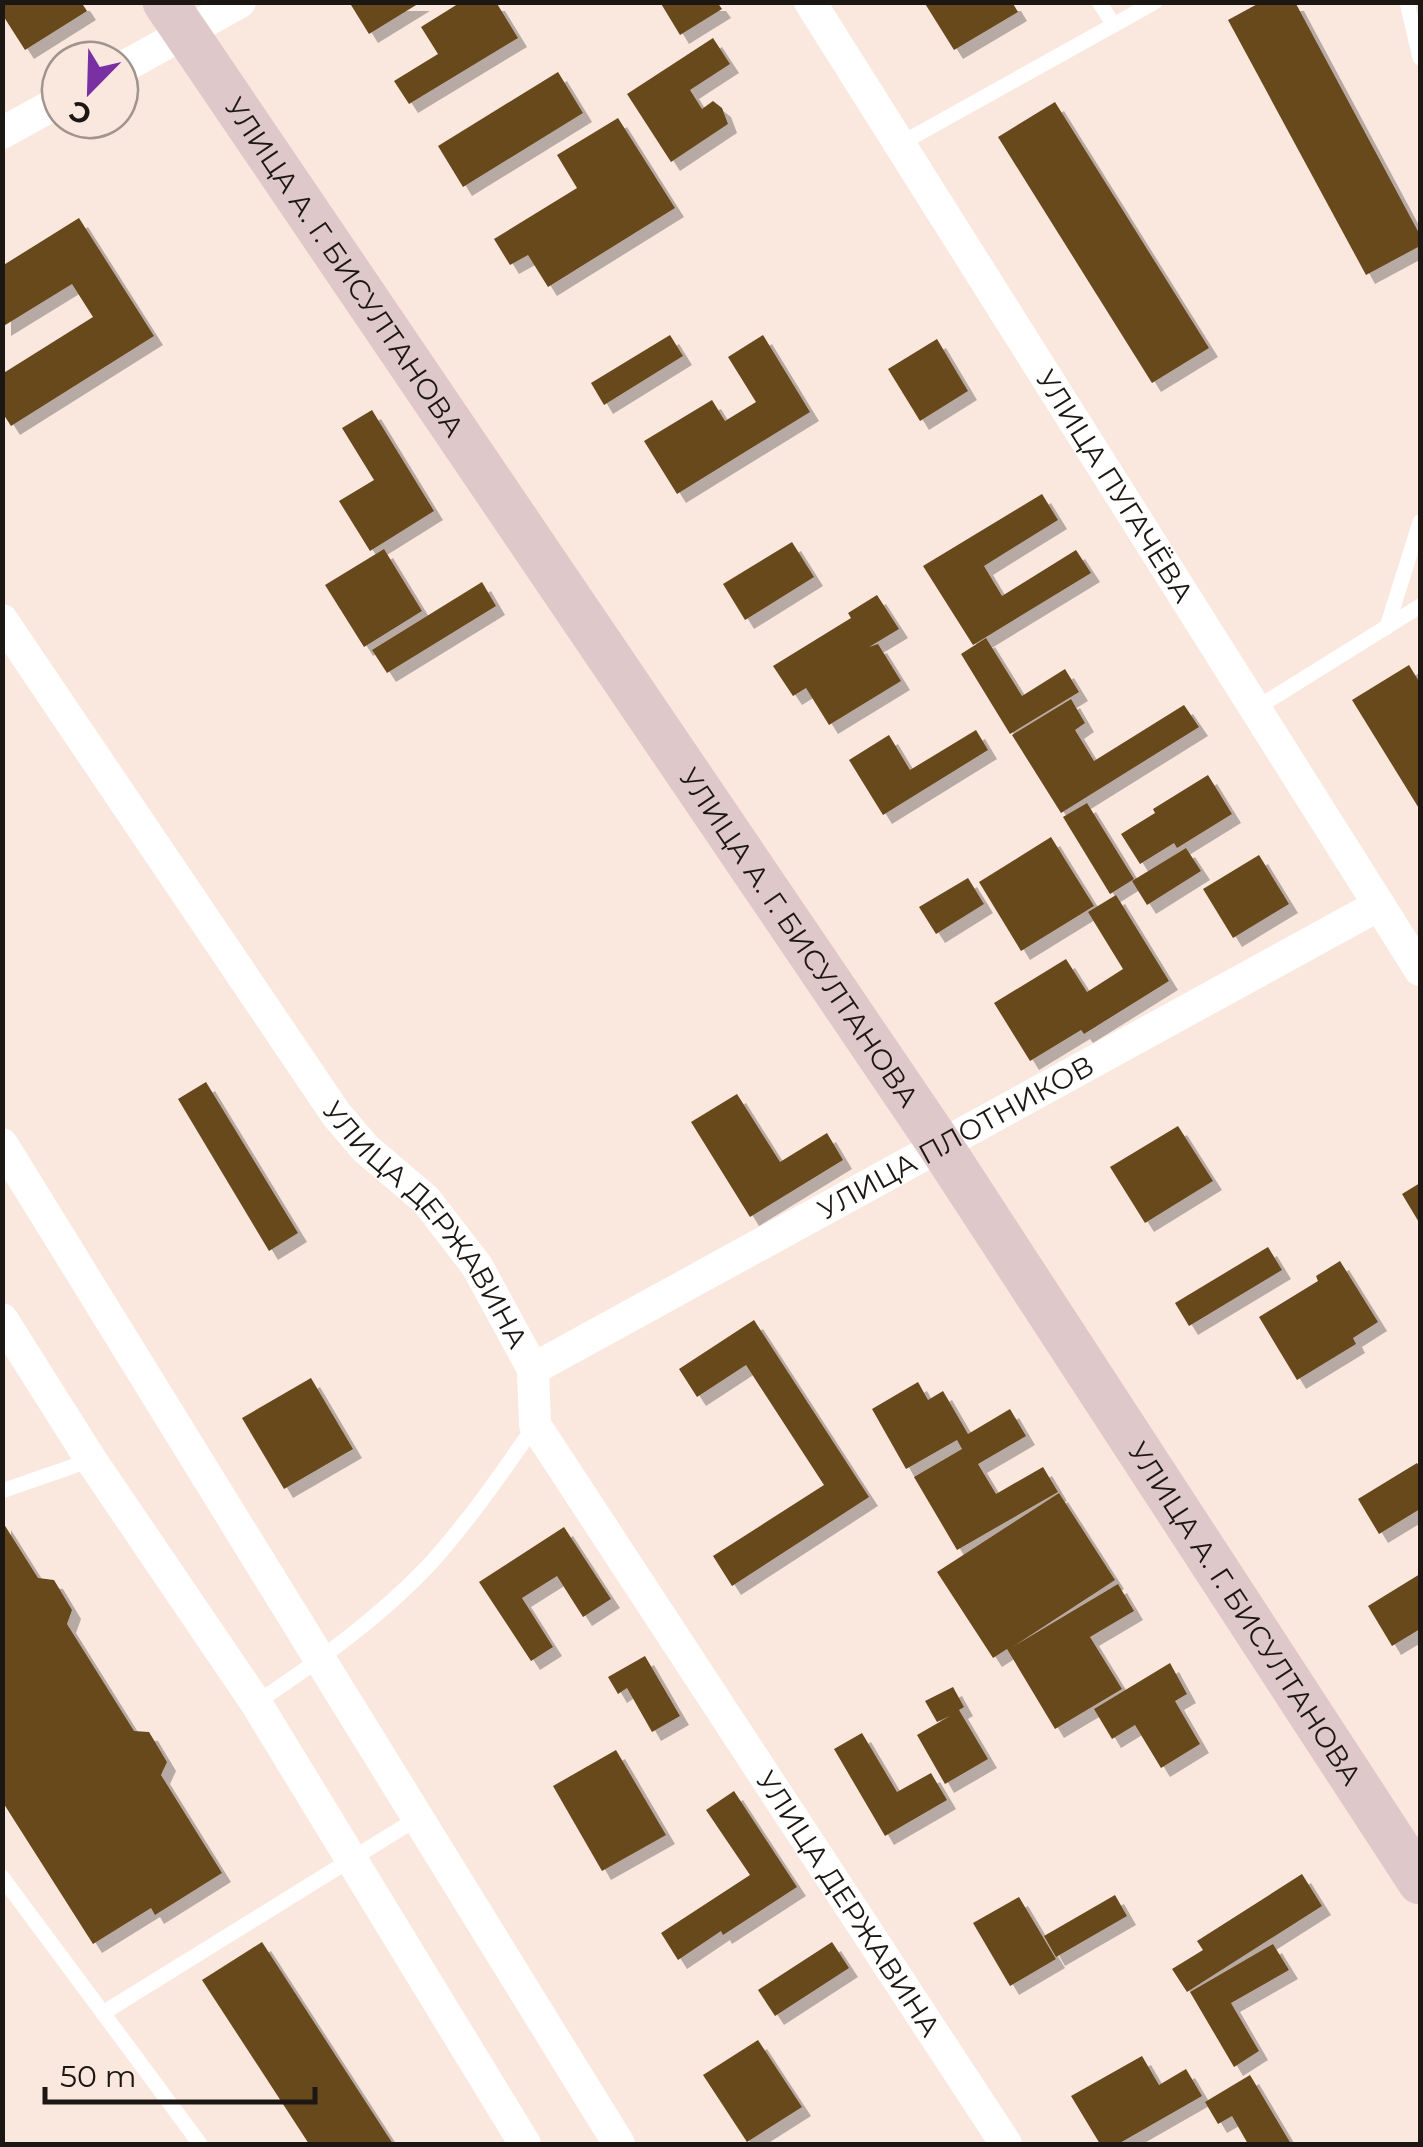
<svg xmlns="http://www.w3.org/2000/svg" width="1423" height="2147" font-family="Montserrat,sans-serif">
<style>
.building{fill:#68481f;filter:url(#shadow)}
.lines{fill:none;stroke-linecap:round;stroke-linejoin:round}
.lane{stroke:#fff;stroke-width:15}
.street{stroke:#fff;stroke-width:32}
.secondary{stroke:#dfc8ca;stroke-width:45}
.labels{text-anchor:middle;stroke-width:10;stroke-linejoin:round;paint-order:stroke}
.street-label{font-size:28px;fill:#1c1713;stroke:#fae8df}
</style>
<defs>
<filter id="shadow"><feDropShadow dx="9" dy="9" stdDeviation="0" flood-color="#0004"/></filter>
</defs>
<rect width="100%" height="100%" fill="#fae8df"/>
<g class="building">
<path d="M2 2H81L87 11 25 50 2 14Z"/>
<path d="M355 2H421L369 34 351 5Z"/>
<path d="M461 2H496L518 38 409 104 394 81 438 54 421 27Z"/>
<path d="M660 2H717L722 9 680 35Z"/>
<path d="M924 2H1012L1018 12 954 50Z"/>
<path d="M1261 2H1295L1420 235V246L1366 275 1228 20Z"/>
<path d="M713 38 730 64 690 90 702 109 713 101 722 108 728 124 671 162 627 94Z"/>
<path d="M558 72 583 113 463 187 438 146Z"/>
<path d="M1055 102 1209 348 1152 383 998 137Z"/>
<path d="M618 118 675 208 548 287 528 255 510 265 494 239 577 188 557 155Z"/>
<path d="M79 218 154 336 11 426 2 412V374L93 317 72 284 2 327V266Z"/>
<path d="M670 335 683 356 604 405 591 383Z"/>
<path d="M763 335 810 412 677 494 644 441 712 400 725 421 756 402 728 357Z"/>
<path d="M937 339 968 391 920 421 888 369Z"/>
<path d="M372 410 434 511 370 551 339 501 374 480 342 428Z"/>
<path d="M1042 494 1058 520 984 566 1002 596 1076 550 1091 573 973 645 923 566Z"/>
<path d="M792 542 814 577 745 620 723 584Z"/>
<path d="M384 549 422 611 364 647 325 585Z"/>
<path d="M482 582 496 606 387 673 372 650Z"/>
<path d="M877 595 899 629 869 647 878 644 901 681 829 725 806 688 793 696 773 666 851 618 848 613Z"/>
<path d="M986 638 1022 696 1065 669 1079 692 1010 734 961 654Z"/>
<path d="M1409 665 1420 683V810L1352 700Z"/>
<path d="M1071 699 1085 723 1075 730 1094 761 1184 705 1199 727 1061 813 1012 735Z"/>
<path d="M976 730 988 750 883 815 849 760 889 735 910 770Z"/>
<path d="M1208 775 1232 814 1177 848 1174 843 1140 864 1121 834 1155 813 1153 809Z"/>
<path d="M1087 803 1134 879 1110 894 1063 817Z"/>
<path d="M1051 837 1094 906 1021 951 979 882Z"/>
<path d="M1186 848 1201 871 1147 905 1132 881Z"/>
<path d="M1259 855 1289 904 1233 938 1203 889Z"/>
<path d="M968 878 984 904 936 934 919 907Z"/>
<path d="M1116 895 1169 981 1084 1034 1081 1030 1030 1061 994 1003 1066 959 1087 992 1123 969 1088 912Z"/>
<path d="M206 1082 298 1233 269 1251 178 1099Z"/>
<path d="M737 1094 780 1162 827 1133 843 1160 750 1217 691 1122Z"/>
<path d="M1178 1126 1213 1181 1145 1223 1110 1167Z"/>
<path d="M1420 1183V1224L1402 1194Z"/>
<path d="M1268 1247 1282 1270 1189 1326 1175 1303Z"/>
<path d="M1340 1261 1378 1322 1353 1338 1356 1344 1297 1380 1259 1317 1318 1281 1316 1276Z"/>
<path d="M754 1320 869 1497 732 1586 713 1556 824 1485 746 1365 697 1397 679 1369Z"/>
<path d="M311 1378 353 1449 284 1489 242 1418Z"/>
<path d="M918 1382 928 1400 943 1391 968 1434 1010 1409 1026 1436 978 1464 996 1494 1043 1467 1058 1492 957 1550 914 1477 962 1449 957 1440 906 1469 872 1409Z"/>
<path d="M1417 1463 1420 1468V1509L1379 1534 1358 1499Z"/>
<path d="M1059 1493 1115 1580 1014 1646 1118 1584 1134 1611 1090 1637 1122 1689 1055 1729 1007 1649 993 1658 937 1572Z"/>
<path d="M2 1521 38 1578 54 1580 72 1610 67 1624 134 1731 149 1732 167 1762 161 1775 222 1873 155 1915 151 1908 93 1944 2 1801Z"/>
<path d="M564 1527 611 1599 583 1617 557 1576 522 1598 553 1647 531 1661 479 1582Z"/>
<path d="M1420 1574V1629L1392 1646 1368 1606Z"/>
<path d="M645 1656 680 1716 652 1732 627 1688 618 1694 608 1677Z"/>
<path d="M1170 1663 1187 1694 1175 1701 1200 1744 1161 1768 1135 1725 1112 1739 1094 1709Z"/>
<path d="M953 1687 964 1707 959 1710 988 1759 945 1784 917 1735 950 1716 937 1722 925 1701Z"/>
<path d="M862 1733 897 1792 931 1773 947 1800 885 1836 834 1749Z"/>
<path d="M616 1750 666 1835 602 1871 553 1786Z"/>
<path d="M734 1791 797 1887 723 1935 721 1931 678 1960 661 1933 750 1875 706 1810Z"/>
<path d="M1302 1874 1322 1906 1187 1992 1172 1969 1203 1950 1197 1941Z"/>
<path d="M1115 1895 1127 1916 1056 1957 1044 1936Z"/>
<path d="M1019 1897 1056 1959 1010 1986 973 1923Z"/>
<path d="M262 1942 393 2144H309L202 1980Z"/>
<path d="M832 1942 849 1968 775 2016 758 1990Z"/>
<path d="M1273 1944 1289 1970 1231 2003 1259 2051 1234 2067 1190 1992Z"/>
<path d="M758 2040 802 2107 747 2142 703 2075Z"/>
<path d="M1142 2056 1159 2085 1186 2069 1202 2096 1118 2144H1100L1071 2096Z"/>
<path d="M1250 2075 1291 2144H1248L1232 2116 1218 2124 1205 2102Z"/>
</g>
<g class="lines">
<g class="lane">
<path d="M1099 2 1114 25"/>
<path d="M1407 2 1420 58"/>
<path d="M900 144 1155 2"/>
<path d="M1387 627 1420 522"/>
<path d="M1255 709 1420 606"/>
<path d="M2 1491 91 1460"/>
<path d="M256 1703C317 1662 378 1619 429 1565 468 1522 502 1473 535 1425"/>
<path d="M2 1877 103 2013"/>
<path d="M200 2144 103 2013 418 1818"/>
</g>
<g class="street">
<path id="s1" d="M810 2 1420 970"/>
<path d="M120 69 240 2"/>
<path d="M2 133 60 101"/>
<path id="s2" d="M2 620 336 1114 365 1148 426 1200 477 1266 533 1369 535 1425 1006 2144"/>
<path d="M2 1144 619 2144"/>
<path d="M2 1319 91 1460 256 1703 525 2144"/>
<path id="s3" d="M533 1369 1379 905"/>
</g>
<path class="secondary" id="s4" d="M165 2 940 1145 1420 1882"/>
</g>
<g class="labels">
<g class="street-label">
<text dy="10" stroke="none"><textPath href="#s4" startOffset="320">УЛИЦА А. Г. БИСУЛТАНОВА</textPath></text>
<text dy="10" stroke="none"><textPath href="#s1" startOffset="572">УЛИЦА ПУГАЧЁВА</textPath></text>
<text dy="10" stroke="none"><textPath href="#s4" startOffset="1130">УЛИЦА А. Г. БИСУЛТАНОВА</textPath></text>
<text dy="10" stroke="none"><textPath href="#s3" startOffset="482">УЛИЦА ПЛОТНИКОВ</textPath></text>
<text dy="10" stroke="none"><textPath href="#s2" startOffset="740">УЛИЦА ДЕРЖАВИНА</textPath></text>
<text dy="10" stroke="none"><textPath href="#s4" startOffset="1940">УЛИЦА А. Г. БИСУЛТАНОВА</textPath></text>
<text dy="10" stroke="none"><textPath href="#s2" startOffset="1550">УЛИЦА ДЕРЖАВИНА</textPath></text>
</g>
</g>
<rect width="1423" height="2147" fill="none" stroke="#1c1713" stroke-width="10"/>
<g transform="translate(90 90) rotate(203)"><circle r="48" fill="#fae8df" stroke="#a1948d" stroke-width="2.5"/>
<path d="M0-8L18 38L0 25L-18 38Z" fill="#7830a2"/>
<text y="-15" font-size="28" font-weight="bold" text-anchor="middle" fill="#1c1713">С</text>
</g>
<path d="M45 2087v15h270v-15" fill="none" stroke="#1c1713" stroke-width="5"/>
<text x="60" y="2087" font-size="30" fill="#1c1713" stroke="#fae8df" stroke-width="8" paint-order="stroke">50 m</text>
</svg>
